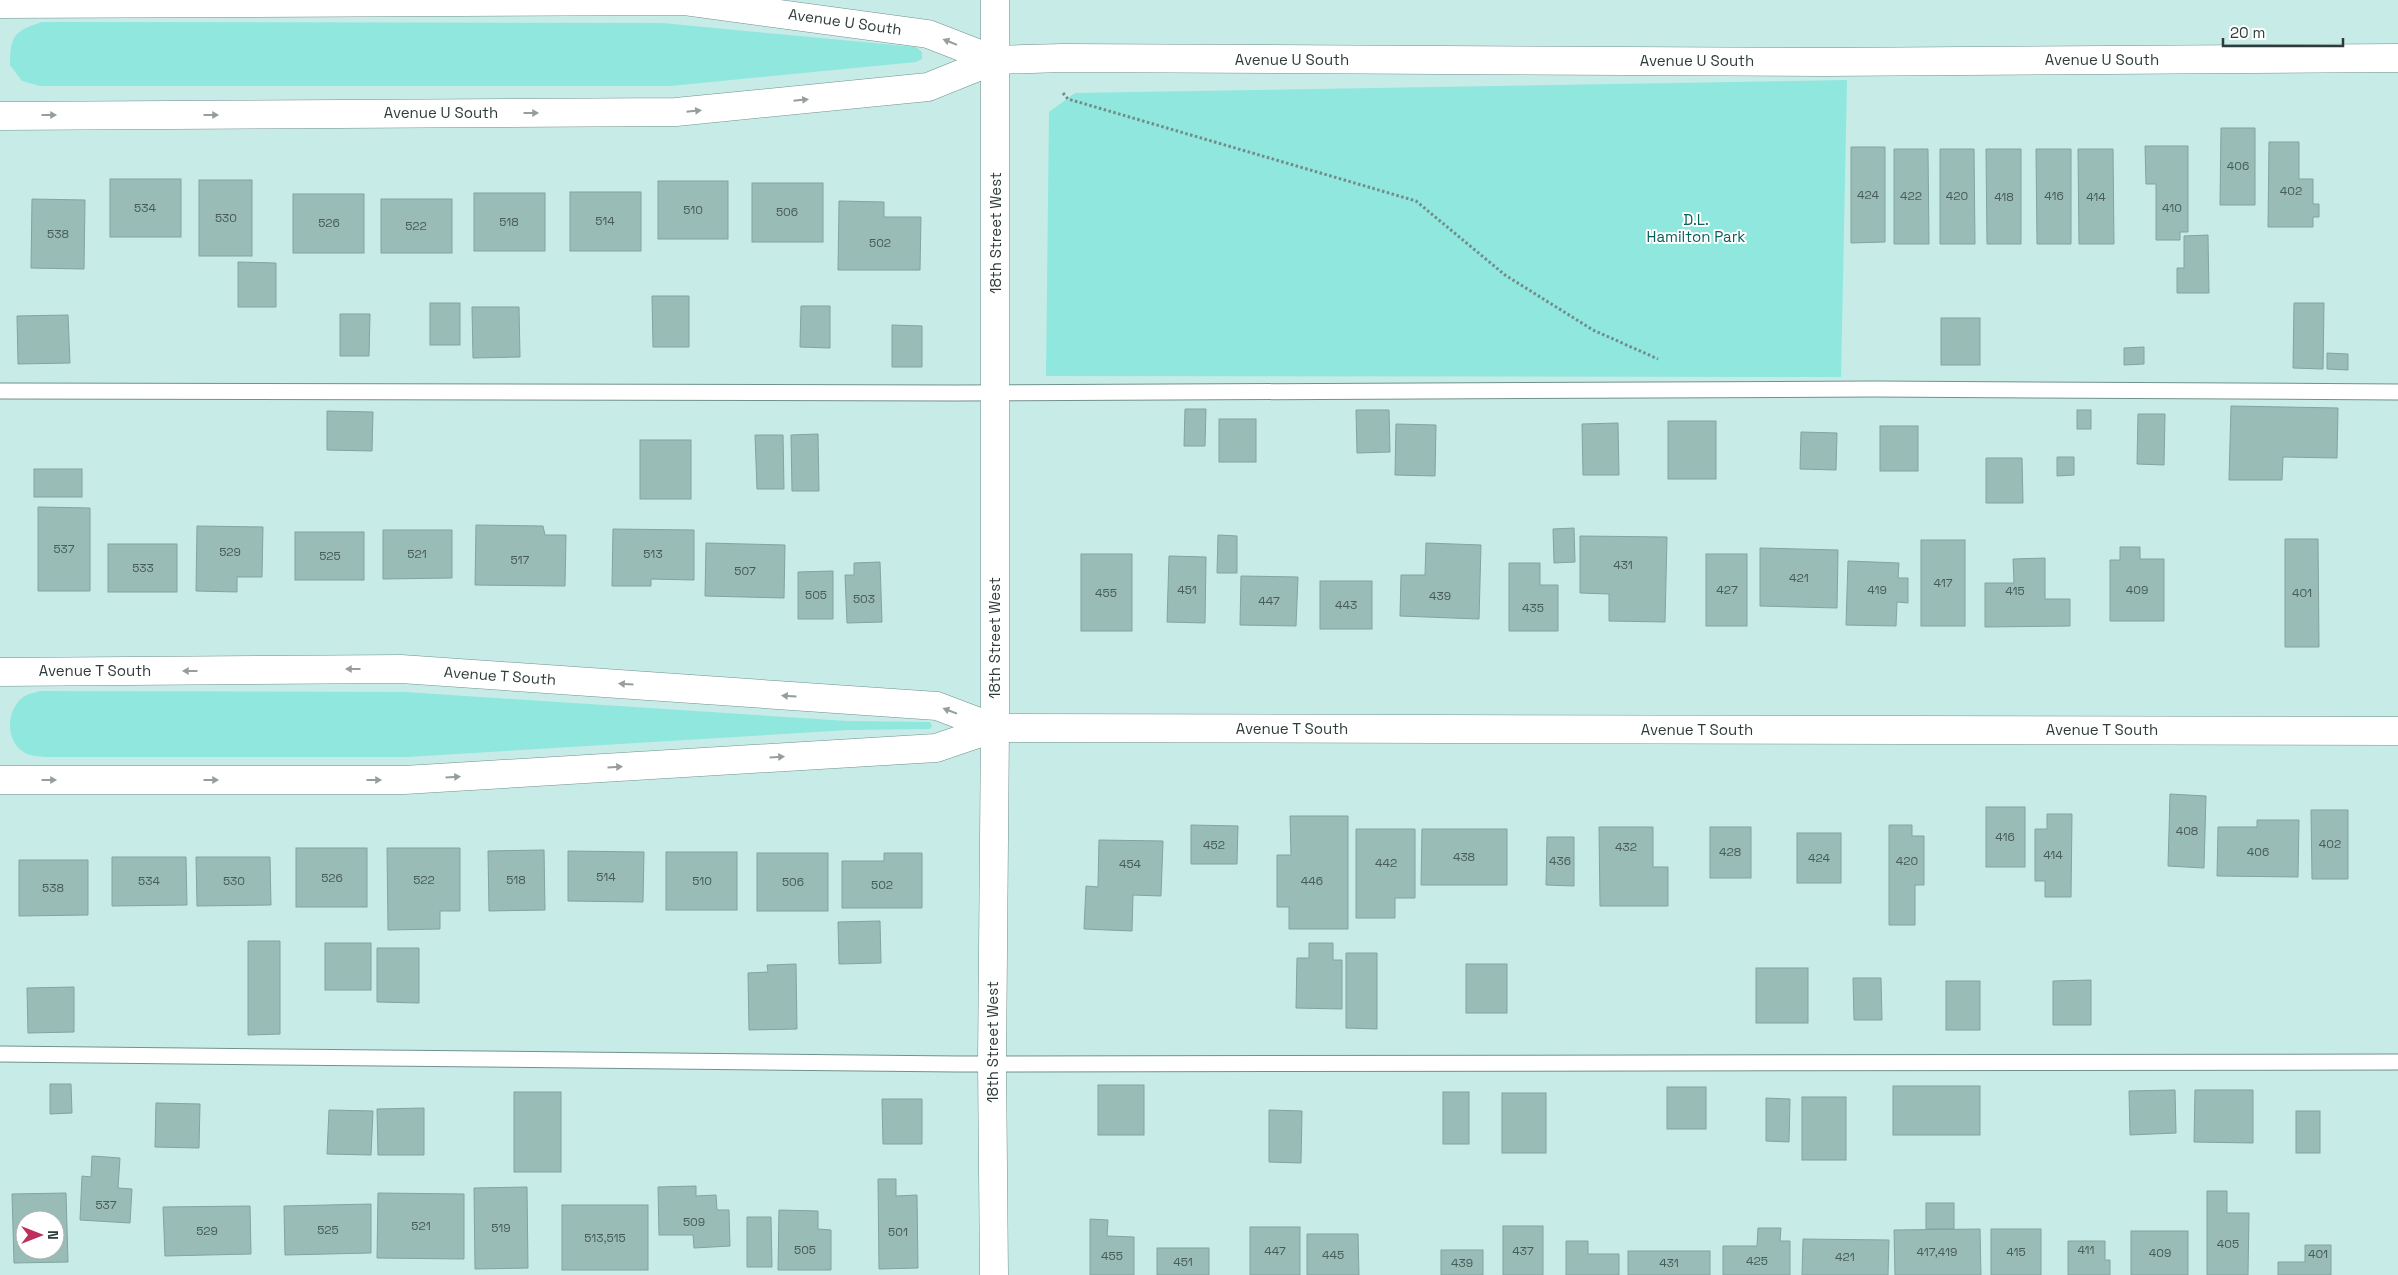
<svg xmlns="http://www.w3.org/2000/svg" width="2398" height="1275" font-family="'Space Grotesk',sans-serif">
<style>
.green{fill:#8fe7de}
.building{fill:#99bcb7;stroke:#82a4a0;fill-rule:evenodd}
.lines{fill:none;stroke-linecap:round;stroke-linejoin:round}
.lane-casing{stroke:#70928e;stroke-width:17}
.street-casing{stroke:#70928e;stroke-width:29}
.path{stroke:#738c88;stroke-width:3;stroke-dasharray:2.5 2.5;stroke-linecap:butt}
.lane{stroke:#fff;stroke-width:15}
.street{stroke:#fff;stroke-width:28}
.oneway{fill:#969e9c}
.labels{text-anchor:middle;stroke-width:4;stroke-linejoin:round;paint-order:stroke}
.number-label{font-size:12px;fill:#485c59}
.street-label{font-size:15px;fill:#2d3c3a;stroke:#fff}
.park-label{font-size:15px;fill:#08605a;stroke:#fff}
</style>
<rect width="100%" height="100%" fill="#c7ebe6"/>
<g class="green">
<path d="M42 22 662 23 916 47 922 52V59L916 62 670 86H40L22 81 10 65C10 36 14 31 42 22Z"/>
<path d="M1847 80 1841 377 1046 376 1049 112 1075 93Z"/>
<path d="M40 691 405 692 847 721 930 722 932 726 930 729 848 730 407 757H44C39 756 30 756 25 753 5 742 6 711 22 698 26 694 34 693 40 691Z"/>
</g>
<g class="building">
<path d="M2221 128H2255V205H2220Z"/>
<path d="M2269 142H2299V179H2313V204H2319V217H2313V227H2268Z"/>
<path d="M2145 146H2188V232H2180V240H2156V184H2146Z"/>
<path d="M1851 147H1885V242L1851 243Z"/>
<path d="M1894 149H1928L1929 244H1894Z"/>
<path d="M1940 149H1974L1975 244H1940Z"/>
<path d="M1986 149H2021V244H1987Z"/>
<path d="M2036 149H2071V244H2037Z"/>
<path d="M2078 149H2113L2114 244H2079Z"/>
<rect x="110" y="179" width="71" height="58"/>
<rect x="199" y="180" width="53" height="76"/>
<rect x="658" y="181" width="70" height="58"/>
<rect x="752" y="183" width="71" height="59"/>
<rect x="570" y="192" width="71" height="59"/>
<rect x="474" y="193" width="71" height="58"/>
<rect x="293" y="194" width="71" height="59"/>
<path d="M32 199 85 200 84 269 31 268Z"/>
<rect x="381" y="199" width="71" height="54"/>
<path d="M839 201 884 202V217H921L920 270H838Z"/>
<path d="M2208 235 2209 293H2177V268H2184V236Z"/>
<path d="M238 262 276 263V307H238Z"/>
<path d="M652 296H689V347H653Z"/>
<rect x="430" y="303" width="30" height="42"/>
<path d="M2294 303H2324L2323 369 2293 368Z"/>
<path d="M801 306H830V348L800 347Z"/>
<path d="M472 307H519L520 357 473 358Z"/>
<path d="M340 314H370L369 356H340Z"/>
<path d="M68 315 70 363 18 364 17 316Z"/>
<rect x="1941" y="318" width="39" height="47"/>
<path d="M892 325 922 326V367H892Z"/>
<path d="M2144 347V364L2124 365V348Z"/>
<path d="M2327 353 2348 354V370L2327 369Z"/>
<path d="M2231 406 2338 408 2337 458 2283 457 2282 480H2229Z"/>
<path d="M1185 409H1206L1205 446H1184Z"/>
<path d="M1356 410H1389L1390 452 1357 453Z"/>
<rect x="2077" y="410" width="14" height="19"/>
<path d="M327 411 373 412 372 451 327 450Z"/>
<path d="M2138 414H2165L2164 465 2137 464Z"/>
<rect x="1219" y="419" width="37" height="43"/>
<rect x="1668" y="421" width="48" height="58"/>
<path d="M1618 423 1619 475H1583L1582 424Z"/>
<path d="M1396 424 1436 425 1435 476 1395 475Z"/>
<rect x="1880" y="426" width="38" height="45"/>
<path d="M1801 432 1837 433 1836 470 1800 469Z"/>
<path d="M818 434 819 491H792L791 435Z"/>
<path d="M755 435H783L784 489H757Z"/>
<rect x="640" y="440" width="51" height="59"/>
<path d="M2057 457H2074V475L2057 476Z"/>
<path d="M1986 458H2022L2023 503H1986Z"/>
<rect x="34" y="469" width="48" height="28"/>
<path d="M38 507 90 508V591H38Z"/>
<path d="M476 525 543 526 545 535H566L565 586 475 585Z"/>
<path d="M197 526 263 527 262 577H237V592L196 591Z"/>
<path d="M1574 528 1575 562 1554 563 1553 529Z"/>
<path d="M613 529 694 530V580L651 579V586H612Z"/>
<path d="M383 530H452V578L383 579Z"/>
<rect x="295" y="532" width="69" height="48"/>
<path d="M1218 535 1237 536V573H1217Z"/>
<path d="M1580 536 1667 537 1665 622 1609 621V594L1580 593Z"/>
<path d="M2285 539H2318L2319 647H2285Z"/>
<rect x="1921" y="540" width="44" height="86"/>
<path d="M706 543 785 545 784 598 705 596Z"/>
<path d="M1426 543 1481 545 1479 619 1400 616 1401 575H1425Z"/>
<rect x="108" y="544" width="69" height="48"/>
<path d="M2120 547H2140V559H2164V621H2110V560H2120Z"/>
<path d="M1760 548 1838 550 1837 608 1760 606Z"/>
<rect x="1081" y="554" width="51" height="77"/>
<rect x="1706" y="554" width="41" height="72"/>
<path d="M1169 556 1206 557 1205 623 1167 622Z"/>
<path d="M2045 558V599H2070V626L1985 627V583H2014L2013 559Z"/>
<path d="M1848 561 1899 563 1898 578H1908V603L1897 602 1896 626 1846 625Z"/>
<path d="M880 562 882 622 847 623 845 575H854V563Z"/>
<path d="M1509 563H1540V585H1558V631H1509Z"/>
<path d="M833 571V619H798V572Z"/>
<path d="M1241 576 1298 577 1296 626 1240 625Z"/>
<rect x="1320" y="581" width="52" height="48"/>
<path d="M2170 794 2206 796 2204 868 2168 866Z"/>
<rect x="1986" y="807" width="39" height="60"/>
<path d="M2311 810H2348V879H2312Z"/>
<path d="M2047 814H2072L2071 897H2045V881H2035V829H2047Z"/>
<path d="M1290 816H1348V929H1289V907H1277V855H1291Z"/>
<path d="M2257 820H2299L2298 877 2217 876 2218 827H2257Z"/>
<path d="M1191 825 1238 826 1237 864H1191Z"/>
<path d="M1889 825H1912V836H1924V885H1915V925H1889Z"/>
<path d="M1599 827H1653V867H1668V906H1600Z"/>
<rect x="1710" y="827" width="41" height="51"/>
<path d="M1356 829H1415V898H1395V918H1356Z"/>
<path d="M1422 829H1507V885H1421Z"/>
<rect x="1797" y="833" width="44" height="50"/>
<path d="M1547 837H1574V886L1546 885Z"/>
<path d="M1099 840 1163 841 1161 896 1133 895 1132 931 1084 929 1086 886 1098 887Z"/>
<rect x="296" y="848" width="71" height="59"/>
<path d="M387 848H460V911H440V929L388 930Z"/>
<path d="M544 850 545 910 489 911 488 851Z"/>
<path d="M568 851 644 852 643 902 568 901Z"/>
<rect x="666" y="852" width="71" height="58"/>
<rect x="757" y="853" width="71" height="58"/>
<path d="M884 853H922V908H842V861H884Z"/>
<path d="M112 857H186L187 905 112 906Z"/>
<path d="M196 857H270L271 905 197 906Z"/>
<path d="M19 860H88V915L19 916Z"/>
<path d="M880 921 881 963 839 964 838 922Z"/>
<path d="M248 941H280V1034L248 1035Z"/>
<rect x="325" y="943" width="46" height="47"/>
<path d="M1309 943H1333V960H1342V1009L1296 1008 1297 958H1309Z"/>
<path d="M377 948H419V1003L377 1002Z"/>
<path d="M1346 953H1377V1029L1346 1028Z"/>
<path d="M796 964 797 1029 749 1030 748 973 768 972 767 965Z"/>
<rect x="1466" y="964" width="41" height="49"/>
<rect x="1756" y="968" width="52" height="55"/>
<path d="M1853 978H1881L1882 1020H1854Z"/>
<path d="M2091 980V1025H2053V981Z"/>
<rect x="1946" y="981" width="34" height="49"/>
<path d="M74 987V1032L28 1033 27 988Z"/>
<path d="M50 1084H71L72 1113 50 1114Z"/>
<rect x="1098" y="1085" width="46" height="50"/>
<rect x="1893" y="1086" width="87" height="49"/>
<rect x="1667" y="1087" width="39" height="42"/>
<path d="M2175 1090 2176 1133 2130 1135 2129 1091Z"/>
<path d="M2195 1090H2253V1143L2194 1142Z"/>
<rect x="514" y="1092" width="47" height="80"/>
<rect x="1443" y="1092" width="26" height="52"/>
<rect x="1502" y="1093" width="44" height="60"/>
<rect x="1802" y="1097" width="44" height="63"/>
<path d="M1766 1098 1790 1099 1789 1142 1766 1141Z"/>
<path d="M882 1099H922V1144H883Z"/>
<path d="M156 1103 200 1104 199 1148 155 1147Z"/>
<path d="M424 1108V1155H378L377 1109Z"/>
<path d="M329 1110 373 1111 371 1155 327 1154Z"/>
<path d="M1269 1110 1302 1111 1301 1163 1269 1162Z"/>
<rect x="2296" y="1111" width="24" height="42"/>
<path d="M92 1156 120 1158 118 1188 132 1189 130 1223 80 1220 82 1176 91 1177Z"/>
<path d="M878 1179H896V1196L917 1195 918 1268 879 1269Z"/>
<path d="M696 1186V1196L716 1195 717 1210H729L730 1246 694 1248 693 1235H659L658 1187Z"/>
<path d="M527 1187 528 1268 475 1269 474 1188Z"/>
<path d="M2207 1191H2227V1213H2249L2248 1275H2207Z"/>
<path d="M66 1193 68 1262 14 1263 12 1194ZM25 1220H55V1250H25Z"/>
<path d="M378 1193 464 1194V1259L377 1258Z"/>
<rect x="1926" y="1203" width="28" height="26"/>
<path d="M371 1204V1253L285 1255 284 1206Z"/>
<rect x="562" y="1205" width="86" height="65"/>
<path d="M250 1206 251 1254 165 1256 163 1207Z"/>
<path d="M779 1210 818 1211V1229L831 1230V1270H778Z"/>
<path d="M747 1217H771L772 1267H747Z"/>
<path d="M1090 1219 1108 1220 1107 1236 1134 1237V1275H1090Z"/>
<rect x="1503" y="1226" width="40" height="49"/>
<rect x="1250" y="1227" width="50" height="48"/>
<path d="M1758 1228H1781L1780 1241H1790V1275H1723V1246H1757Z"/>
<path d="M1980 1229 1981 1275H1895L1894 1230Z"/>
<rect x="1991" y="1229" width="50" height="46"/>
<rect x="2131" y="1231" width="57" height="44"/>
<path d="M1307 1234H1358L1359 1275H1307Z"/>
<path d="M1803 1239 1889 1240 1888 1275H1802Z"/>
<path d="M1566 1241H1588V1254H1619V1275H1566Z"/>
<path d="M2068 1241H2105V1260H2110V1275H2068Z"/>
<path d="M2305 1245H2331V1275H2278V1262H2305Z"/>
<rect x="1157" y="1248" width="52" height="27"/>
<rect x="1441" y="1250" width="42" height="25"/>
<rect x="1628" y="1251" width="82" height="24"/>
</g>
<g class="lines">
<g class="lane-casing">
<g id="lane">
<path d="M0 391 955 393 1875 389 2398 392"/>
<path d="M0 1054 957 1064 2398 1062"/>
</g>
</g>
<g class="street-casing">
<g id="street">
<path d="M0 4 683 1 928 34 995 60"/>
<path d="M0 116 676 112 928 87 995 60 1062 58 1826 62 2398 58"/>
<path d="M0 672 401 669 937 706 995 728"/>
<path d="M0 780H404L936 748 995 728 2398 731"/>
<path d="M994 1275 992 1064 995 728V0"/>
</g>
</g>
<path class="path" d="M1063 93 1068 99 1416 201 1505 275 1593 330 1658 359"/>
<use href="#lane" class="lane"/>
<use href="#street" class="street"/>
</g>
<defs><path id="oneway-solid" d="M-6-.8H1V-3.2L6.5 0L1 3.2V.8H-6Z" transform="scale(1.25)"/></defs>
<g class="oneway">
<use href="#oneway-solid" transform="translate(950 42) rotate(-158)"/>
<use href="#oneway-solid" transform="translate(801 100) rotate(-6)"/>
<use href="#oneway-solid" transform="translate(694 111) rotate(-6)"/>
<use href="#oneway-solid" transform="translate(531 113)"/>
<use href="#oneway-solid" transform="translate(49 115)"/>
<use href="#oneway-solid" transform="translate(211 115)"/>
<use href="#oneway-solid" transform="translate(353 669) rotate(180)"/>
<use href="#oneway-solid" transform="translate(190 671) rotate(180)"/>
<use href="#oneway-solid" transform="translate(626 684) rotate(-176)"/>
<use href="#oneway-solid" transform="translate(789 696) rotate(-176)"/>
<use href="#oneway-solid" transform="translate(950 711) rotate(-159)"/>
<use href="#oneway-solid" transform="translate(777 757) rotate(-3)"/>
<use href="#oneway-solid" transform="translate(615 767) rotate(-3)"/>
<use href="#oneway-solid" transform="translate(453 777) rotate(-3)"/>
<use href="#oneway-solid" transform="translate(49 780)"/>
<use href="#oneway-solid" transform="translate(211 780)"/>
<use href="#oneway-solid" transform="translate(374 780)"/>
</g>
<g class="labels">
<g class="number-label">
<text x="2238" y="170">406</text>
<text x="2291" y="195">402</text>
<text x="1868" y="199">424</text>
<text x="1911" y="200">422</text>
<text x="1957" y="200">420</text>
<text x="2054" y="200">416</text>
<text x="2004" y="201">418</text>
<text x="2096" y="201">414</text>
<text x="145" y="212">534</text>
<text x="2172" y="212">410</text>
<text x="693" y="214">510</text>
<text x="787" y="216">506</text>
<text x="226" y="222">530</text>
<text x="605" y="225">514</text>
<text x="509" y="226">518</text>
<text x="329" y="227">526</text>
<text x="416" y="230">522</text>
<text x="58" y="238">538</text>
<text x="880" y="247">502</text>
<text x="64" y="553">537</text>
<text x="230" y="556">529</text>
<text x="417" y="558">521</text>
<text x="653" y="558">513</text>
<text x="330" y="560">525</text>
<text x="520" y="564">517</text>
<text x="1623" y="569">431</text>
<text x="143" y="572">533</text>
<text x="745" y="575">507</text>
<text x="1799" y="582">421</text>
<text x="1943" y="587">417</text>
<text x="1187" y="594">451</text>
<text x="1727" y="594">427</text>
<text x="1877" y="594">419</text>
<text x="2137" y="594">409</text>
<text x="2015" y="595">415</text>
<text x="1106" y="597">455</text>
<text x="2302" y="597">401</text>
<text x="816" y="599">505</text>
<text x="1440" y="600">439</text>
<text x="864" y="603">503</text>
<text x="1269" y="605">447</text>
<text x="1346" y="609">443</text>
<text x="1533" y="612">435</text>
<text x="2187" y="835">408</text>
<text x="2005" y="841">416</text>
<text x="2330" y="848">402</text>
<text x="1214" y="849">452</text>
<text x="1626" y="851">432</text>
<text x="1730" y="856">428</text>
<text x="2258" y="856">406</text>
<text x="2053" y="859">414</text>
<text x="1464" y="861">438</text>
<text x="1819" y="862">424</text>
<text x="1560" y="865">436</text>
<text x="1907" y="865">420</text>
<text x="1386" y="867">442</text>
<text x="1130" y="868">454</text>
<text x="606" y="881">514</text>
<text x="332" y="882">526</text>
<text x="424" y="884">522</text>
<text x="516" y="884">518</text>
<text x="149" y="885">534</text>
<text x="234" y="885">530</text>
<text x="702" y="885">510</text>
<text x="1312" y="885">446</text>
<text x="793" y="886">506</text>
<text x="882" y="889">502</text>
<text x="53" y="892">538</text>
<text x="106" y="1209">537</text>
<text x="694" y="1226">509</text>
<text x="421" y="1230">521</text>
<text x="501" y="1232">519</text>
<text x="328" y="1234">525</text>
<text x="207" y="1235">529</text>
<text x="898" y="1236">501</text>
<text x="605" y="1242">513,515</text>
<text x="2228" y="1248">405</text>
<text x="805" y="1254">505</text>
<text x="2086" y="1254">411</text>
<text x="1275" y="1255">447</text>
<text x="1523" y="1255">437</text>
<text x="1937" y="1256">417,419</text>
<text x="2016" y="1256">415</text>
<text x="2160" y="1257">409</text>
<text x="2318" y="1258">401</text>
<text x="1333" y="1259">445</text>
<text x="1112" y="1260">455</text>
<text x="1845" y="1261">421</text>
<text x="1757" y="1265">425</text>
<text x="1183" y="1266">451</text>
<text x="1462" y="1267">439</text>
<text x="1669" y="1267">431</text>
</g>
<g class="street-label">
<text transform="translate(845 22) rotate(8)" y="5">Avenue U South</text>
<text x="1292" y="65">Avenue U South</text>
<text x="2102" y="65">Avenue U South</text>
<text x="1697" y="66">Avenue U South</text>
<text x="441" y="118">Avenue U South</text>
<text transform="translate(996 233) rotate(-90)" y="5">18th Street West</text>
<text transform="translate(995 638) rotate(-90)" y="5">18th Street West</text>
<text x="95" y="676">Avenue T South</text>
<text transform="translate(500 676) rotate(4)" y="5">Avenue T South</text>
<text x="1292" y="734">Avenue T South</text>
<text x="1697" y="735">Avenue T South</text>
<text x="2102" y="735">Avenue T South</text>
<text transform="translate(993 1042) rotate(-90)" y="5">18th Street West</text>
</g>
<g class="park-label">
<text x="1696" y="225">D.L.<tspan x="1696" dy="17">Hamilton Park</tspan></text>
</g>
</g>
<g transform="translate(40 1235) rotate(90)"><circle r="24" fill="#ffffff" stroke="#abb1b0"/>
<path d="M0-4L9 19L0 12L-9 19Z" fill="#be305c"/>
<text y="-8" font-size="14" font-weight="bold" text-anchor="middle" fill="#2d3c3a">N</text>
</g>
<path d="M2223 38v8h120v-8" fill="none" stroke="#2d3c3a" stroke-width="2.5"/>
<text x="2230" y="38" font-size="15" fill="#2d3c3a" stroke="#ffffff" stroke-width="4" paint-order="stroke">20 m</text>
</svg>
